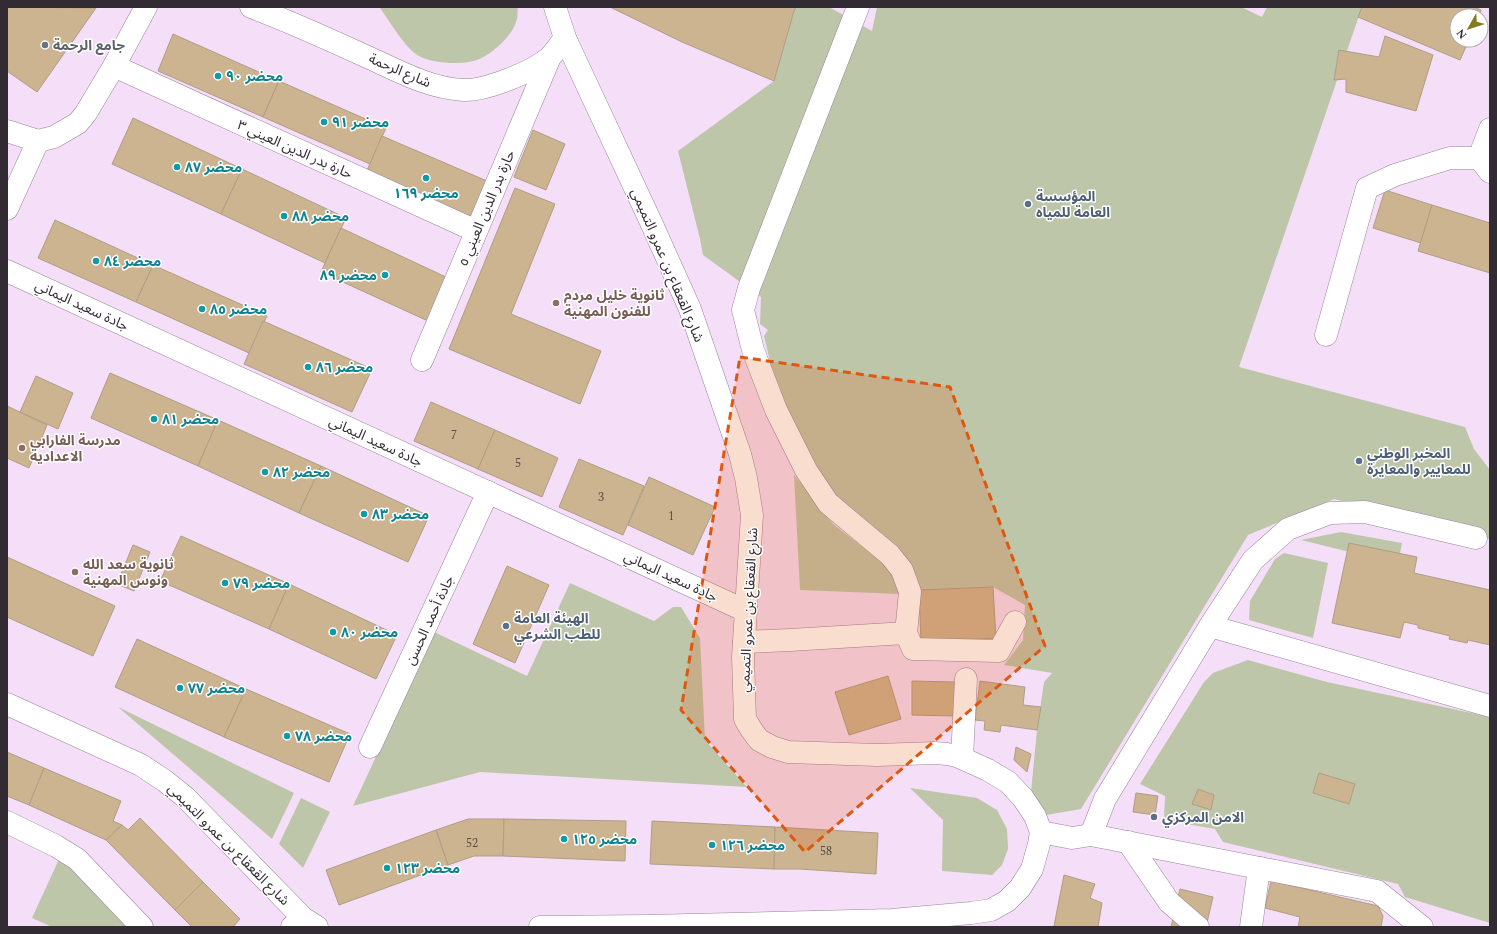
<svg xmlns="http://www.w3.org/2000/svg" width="1497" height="934" font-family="Spectral,'Noto Sans Arabic',serif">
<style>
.green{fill:#bec6aa}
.building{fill:#ccb490;stroke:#af9d85}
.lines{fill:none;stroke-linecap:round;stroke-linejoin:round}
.minor-casing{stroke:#98849a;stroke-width:23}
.major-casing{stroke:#98849a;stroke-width:23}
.minor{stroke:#fff;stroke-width:22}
.major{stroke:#fff;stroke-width:22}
.marked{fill:#df570e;fill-opacity:0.2;stroke:#df570e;stroke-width:3;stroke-dasharray:8 5;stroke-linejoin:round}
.worship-dot{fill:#6b7280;stroke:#fff;stroke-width:1.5}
.culture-dot{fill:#0f9aa8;stroke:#fff;stroke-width:1.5}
.service-dot{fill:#5c6f8a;stroke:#fff;stroke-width:1.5}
.education-dot{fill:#8d6e63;stroke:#fff;stroke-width:1.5}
.labels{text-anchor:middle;stroke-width:3;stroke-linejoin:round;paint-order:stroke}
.number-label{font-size:12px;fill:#594d4b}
.worship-label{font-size:14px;font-weight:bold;fill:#5b616d;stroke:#fff;text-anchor:start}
.street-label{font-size:14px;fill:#332b34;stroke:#fff}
.culture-label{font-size:14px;font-weight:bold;fill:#0d838f;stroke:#fff;text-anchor:start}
.service-label{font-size:14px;font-weight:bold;fill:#4e5e75;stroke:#fff;text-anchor:start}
.education-label{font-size:14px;font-weight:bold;fill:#785e54;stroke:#fff;text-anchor:start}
</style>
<rect width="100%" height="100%" fill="#f5def7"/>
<g class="green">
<path d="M378 7H518C517 11 518 16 517 19 513 36 492 54 477 60 468 63 459 63 449 63 440 62 428 61 419 56 404 47 391 23 380 8Z"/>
<path d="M796 7H829L872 31 877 7H1241L1262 17 1267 7H1362L1239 367 1465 427 1474 449 1490 470V539L1334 499 1248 535 1081 809 1046 815 1031 792 1037 730 1044 682 1052 673 1004 665 1023 640 1025 605 993 587 919 590 834 499 793 425 772 370 764 336 768 330 760 324 761 297 703 255 700 239 678 151 774 81 794 11Z"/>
<path d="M794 475 833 524 877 558 895 575 900 594 800 590Z"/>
<path d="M1341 532 1402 543 1398 564 1301 540Z"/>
<path d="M1284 553 1328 563 1313 638 1249 620 1250 601 1275 559Z"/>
<path d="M570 583 654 621 673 607H681L700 638 705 740 747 787 480 772 353 806 434 632 527 676Z"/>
<path d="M1248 660 1327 682 1490 717V923L1405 897 1398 884 1223 842 1215 829 1164 820 1165 796 1140 784 1204 682 1213 673Z"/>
<path d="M118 707 294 793 272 839Z"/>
<path d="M910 788 977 798 997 810 1007 829 1008 849 1002 865 992 875 942 871 943 820Z"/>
<path d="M301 798 330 812 303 868 279 844Z"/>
<path d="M60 857 127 927H52L32 918Z"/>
</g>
<g class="building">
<path d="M7 7 96 8 37 92 7 71Z"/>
<path d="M610 7H796L794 11 774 81 682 42Z"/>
<path d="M1362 7H1474L1481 10 1479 16H1457V40H1469L1460 60 1358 17Z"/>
<path d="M173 34 279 81 263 117 158 71Z"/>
<path d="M1385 36 1433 55 1416 111 1346 92V79L1334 80 1339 50 1379 57Z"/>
<path d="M279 81 386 128 370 164 263 117Z"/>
<path d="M133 118 242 169 221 214 112 164Z"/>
<path d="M533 130 565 144 546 190 514 177Z"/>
<path d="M382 136 487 181 470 220 365 175Z"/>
<path d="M242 169 346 218 325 263 221 214Z"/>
<path d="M515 188 555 204 511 314 601 351 580 404 449 349Z"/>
<path d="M1385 190 1432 205 1421 243 1373 228Z"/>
<path d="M1432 205 1490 223V273L1418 251Z"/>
<path d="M55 220 153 265 136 302 38 258Z"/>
<path d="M341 228 448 278 428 321 321 272Z"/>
<path d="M153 265 267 316 249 353 136 302Z"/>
<path d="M263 321 372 369 352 412 244 364Z"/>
<path d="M110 373 218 420 198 466 91 418Z"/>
<path d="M36 376 73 393 58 429 20 412Z"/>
<path d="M431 402 495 430 478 469 414 441Z"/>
<path d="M7 406 47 425 29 468 7 458Z"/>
<path d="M218 420 321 466 299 513 198 466Z"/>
<path d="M495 430 558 458 542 497 478 469Z"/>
<path d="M579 459 644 486 623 535 559 507Z"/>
<path d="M321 466 429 516 408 562 299 513Z"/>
<path d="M649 477 715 507 693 555 628 525Z"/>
<path d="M181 536 289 584 269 629 160 581Z"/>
<path d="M1349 543 1417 557 1414 573 1490 590V645L1468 640 1467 643 1449 639 1450 636 1418 628V625L1404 622 1400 638 1332 623Z"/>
<path d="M133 545 150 552 134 591 117 584Z"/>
<path d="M7 557 115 606 93 656 7 617Z"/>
<path d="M507 566 549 585 515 663 473 644Z"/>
<path d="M289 584 397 635 376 679 269 629Z"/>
<path d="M993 587 996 638 921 642 919 590Z"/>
<path d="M137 639 246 689 224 737 115 687Z"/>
<path d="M888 676 901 719 849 735 835 692Z"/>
<path d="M912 681 955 682 954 716 912 715Z"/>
<path d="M980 681 1025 687 1023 705 1041 707 1037 730 1001 725 1000 732 984 730 985 721 975 720Z"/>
<path d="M246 689 350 734 329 782 224 737Z"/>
<path d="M1016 747 1031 754 1027 772 1014 760Z"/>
<path d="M7 752 44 768 29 805 7 796Z"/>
<path d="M44 768 121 801 113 821 122 825 106 840 29 805Z"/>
<path d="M1319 773 1355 784 1349 804 1313 793Z"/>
<path d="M1198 789 1214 795 1211 810 1192 804Z"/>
<path d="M1136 793 1158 796 1155 815 1133 812Z"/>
<path d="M140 818 203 882 175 910 106 840 122 825 128 830Z"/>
<path d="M468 819H504L503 856H474L448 865 436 830Z"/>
<path d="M504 819 626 821 625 861 503 856Z"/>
<path d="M652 821 775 827 774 869 650 864Z"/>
<path d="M775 827 878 833 876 874 799 869H774Z"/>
<path d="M436 830 448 865 339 905 326 870Z"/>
<path d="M1064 875 1095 884 1090 898 1102 903 1098 927H1061L1054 926Z"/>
<path d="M1271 881 1378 906 1383 916 1381 927H1298L1300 917 1265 908Z"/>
<path d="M203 882 240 919 233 927H192L175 910Z"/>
<path d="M1180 889 1213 897 1206 927H1171Z"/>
</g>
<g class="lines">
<g class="minor-casing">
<g id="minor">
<path d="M858 7 749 288 743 310 753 350 776 410 806 470 828 503 890 555 902 570 910 592 906 633 913 649 999 651 1015 622"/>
<path d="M114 66 476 231"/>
<path d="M1490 129 1479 158 1490 172"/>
<path d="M7 209 38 141"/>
<path d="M7 271 746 611"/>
<path d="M1326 335 1367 188 1395 175 1450 158H1479"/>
<path d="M422 360 550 57"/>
<path d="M1210 626 1253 560 1288 529 1330 513 1365 512 1476 538"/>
<path d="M744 642 790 640 906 633"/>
<path d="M370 747 488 492"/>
<path d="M962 758 966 679"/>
<path d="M7 822 56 846 77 859 142 927"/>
<path d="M1041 832 1072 838 1091 835 1377 891 1422 927"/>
<path d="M1091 835 1105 799 1210 626 1490 706"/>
<path d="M1128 842 1169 902 1198 927"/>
<path d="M292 927 303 918"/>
<path d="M1251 927 1259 868"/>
</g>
</g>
<g class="major-casing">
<g id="major">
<path d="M251 7C289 21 326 38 363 55 395 69 427 88 463 90 485 91 533 72 550 57 556 51 560 44 565 38"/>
<path d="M7 131 38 141 54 137 78 123 86 113 114 66 146 7"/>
<path d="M7 704 141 765 165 781 185 797 303 918 317 927"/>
<path d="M540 927 647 926 892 920 971 913 991 910 1007 901 1020 888 1032 869 1039 844 1041 832 1035 816 1023 798 1008 782 988 770 957 756 947 754 935 753 877 755 788 752 772 747 759 740 751 729 745 719 743 657 752 515 746 478 740 454 690 309 650 220 565 38 555 7"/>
</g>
</g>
<use href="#minor" class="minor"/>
<use href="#major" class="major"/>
</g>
<path class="marked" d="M740 357 950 387 1045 646 805 852 681 710Z"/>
<circle class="worship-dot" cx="45" cy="45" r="4"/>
<g class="culture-dot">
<circle cx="218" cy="76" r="4"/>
<circle cx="324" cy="122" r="4"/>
<circle cx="177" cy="167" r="4"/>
<circle cx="426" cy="178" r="4"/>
<circle cx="284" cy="216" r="4"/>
<circle cx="96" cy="261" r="4"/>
<circle cx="385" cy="275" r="4"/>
<circle cx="202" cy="309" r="4"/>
<circle cx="308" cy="367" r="4"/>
<circle cx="154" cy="419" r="4"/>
<circle cx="265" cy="472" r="4"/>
<circle cx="364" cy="514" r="4"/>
<circle cx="225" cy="583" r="4"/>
<circle cx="333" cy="632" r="4"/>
<circle cx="180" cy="688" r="4"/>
<circle cx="287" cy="736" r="4"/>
<circle cx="564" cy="839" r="4"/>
<circle cx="712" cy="845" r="4"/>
<circle cx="387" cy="868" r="4"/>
</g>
<g class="service-dot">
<circle cx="1028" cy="204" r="4"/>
<circle cx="1359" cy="461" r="4"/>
<circle cx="506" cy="626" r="4"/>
<circle cx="1154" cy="817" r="4"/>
</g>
<g class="education-dot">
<circle cx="556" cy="303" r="4"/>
<circle cx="22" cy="448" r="4"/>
<circle cx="75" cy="572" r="4"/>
</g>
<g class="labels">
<g class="number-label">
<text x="454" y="439">7</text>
<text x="518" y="467">5</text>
<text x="601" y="501">3</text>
<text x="671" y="520">1</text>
<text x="472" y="847">52</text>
<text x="826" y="855">58</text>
</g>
<g class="worship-label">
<text x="53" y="50">جامع الرحمة</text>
</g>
<g class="street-label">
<text transform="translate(400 70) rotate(23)" y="5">شارع الرحمة</text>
<text transform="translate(295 149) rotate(24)" y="5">حارة بدر الدين العيني ٣</text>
<text transform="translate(486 208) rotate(-67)" y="5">حارة بدر الدين العيني ٥</text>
<text transform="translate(668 265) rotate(67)" y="5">شارع القعقاع بن عمرو التميمي</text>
<text transform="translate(82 305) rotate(25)" y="5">جادة سعيد اليماني</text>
<text transform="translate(376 441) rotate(25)" y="5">جادة سعيد اليماني</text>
<text transform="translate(671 576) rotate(25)" y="5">جادة سعيد اليماني</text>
<text transform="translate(748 610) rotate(-87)" y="5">شارع القعقاع بن عمرو التميمي</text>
<text transform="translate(429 620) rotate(-65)" y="5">جادة أحمد الحسن</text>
<text transform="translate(229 844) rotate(45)" y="5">شارع القعقاع بن عمرو التميمي</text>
</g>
<g class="culture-label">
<text x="226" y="81">محضر ٩٠</text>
<text x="332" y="127">محضر ٩١</text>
<text x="185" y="172">محضر ٨٧</text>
<text x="426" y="198" text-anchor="middle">محضر ١٦٩</text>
<text x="292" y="221">محضر ٨٨</text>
<text x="104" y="266">محضر ٨٤</text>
<text x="377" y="280" text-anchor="end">محضر ٨٩</text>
<text x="210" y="314">محضر ٨٥</text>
<text x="316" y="372">محضر ٨٦</text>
<text x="162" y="424">محضر ٨١</text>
<text x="273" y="477">محضر ٨٢</text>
<text x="372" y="519">محضر ٨٣</text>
<text x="233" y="588">محضر ٧٩</text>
<text x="341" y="637">محضر ٨٠</text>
<text x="188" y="693">محضر ٧٧</text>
<text x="295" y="741">محضر ٧٨</text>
<text x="572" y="844">محضر ١٢٥</text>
<text x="720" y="850">محضر ١٢٦</text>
<text x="395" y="873">محضر ١٢٣</text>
</g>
<g class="service-label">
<text x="1036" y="201">المؤسسة<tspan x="1036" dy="16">العامة للمياه</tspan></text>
<text x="1367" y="458">المخبر الوطني<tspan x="1367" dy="16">للمعايير والمعايرة</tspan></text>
<text x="514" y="623">الهيئة العامة<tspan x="514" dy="16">للطب الشرعي</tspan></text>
<text x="1162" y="822">الامن المركزي</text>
</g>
<g class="education-label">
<text x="564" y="300">ثانوية خليل مردم<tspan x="564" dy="16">للفنون المهنية</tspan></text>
<text x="30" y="445">مدرسة الفارابي<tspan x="30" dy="16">الاعدادية</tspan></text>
<text x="83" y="569">ثانوية سعد الله<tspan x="83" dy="16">ونوس المهنية</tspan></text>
</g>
</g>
<rect width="1497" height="934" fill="none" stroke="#332b34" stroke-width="16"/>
<g transform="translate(1469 28) rotate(231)"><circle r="19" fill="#ffffff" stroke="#adaaae"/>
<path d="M0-3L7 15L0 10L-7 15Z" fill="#877a20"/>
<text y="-6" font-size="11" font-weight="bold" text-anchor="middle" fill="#332b34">N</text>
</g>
</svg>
